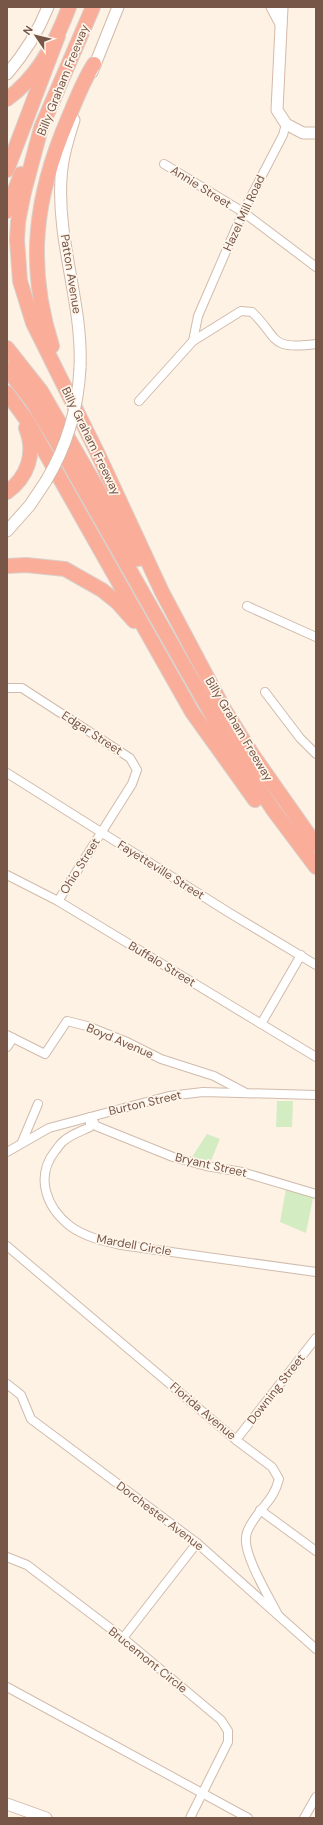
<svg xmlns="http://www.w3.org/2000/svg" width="323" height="1825" font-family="'DM Sans',sans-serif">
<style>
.green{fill:#d4ecc1}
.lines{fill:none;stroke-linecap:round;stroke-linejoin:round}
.street-casing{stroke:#d1bbac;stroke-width:10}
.secondary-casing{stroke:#d4baa9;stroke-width:13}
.highway-casing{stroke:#d9d0cc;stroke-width:16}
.street{stroke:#fff;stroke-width:8}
.secondary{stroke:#fff;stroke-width:11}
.highway{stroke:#faad98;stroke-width:14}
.secondary-bridge-casing{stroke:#d4baa9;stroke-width:13;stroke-linecap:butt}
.secondary-bridge{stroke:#fff;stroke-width:11}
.labels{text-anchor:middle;stroke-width:3.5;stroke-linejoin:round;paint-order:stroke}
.street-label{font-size:12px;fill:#775648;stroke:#fff6eb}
</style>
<rect width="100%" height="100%" fill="#fdf2e4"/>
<g class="green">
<path d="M277 1101H293L292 1127H276Z"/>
<path d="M207 1134 220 1139 210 1163 192 1157Z"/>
<path d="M286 1189 313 1198 306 1233 280 1222Z"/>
</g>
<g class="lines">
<g class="street-casing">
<g id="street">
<path d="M164 164 243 212 316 267"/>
<path d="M193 341 241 311 252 312C280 339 268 350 316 344"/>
<path d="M139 401 193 341 198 316 243 212 283 135 286 124"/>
<path d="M247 606 316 637"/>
<path d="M7 688H22L130 758 137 770 132 784 58 901"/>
<path d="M265 692 300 738 316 754"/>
<path d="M7 773 228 912 316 965"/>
<path d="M7 875 58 901 316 1057"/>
<path d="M261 1024 301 955"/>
<path d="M7 1035 45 1054 67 1021 87 1026 127 1042 161 1059 214 1076 246 1093"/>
<path d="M7 1047 13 1038"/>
<path d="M90 1117V1127C82 1131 72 1134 65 1140 61 1142 58 1148 55 1151 35 1177 46 1207 70 1226 85 1237 103 1241 121 1245L316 1272"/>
<path d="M91 1117 96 1126 173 1157 206 1166 242 1172 316 1194"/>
<path d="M22 1142 38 1104"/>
<path d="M7 1152 49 1128 169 1096 203 1092 316 1095"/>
<path d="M7 1246 236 1440 272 1467 279 1479C274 1499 264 1504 253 1521 250 1526 246 1531 246 1538 244 1556 269 1597 278 1615"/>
<path d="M7 1384 21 1395 31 1419 197 1543 316 1649"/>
<path d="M236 1440 316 1338"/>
<path d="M260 1510 316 1551"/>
<path d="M7 1557 27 1565 123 1638 221 1720 228 1731V1742L190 1818"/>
<path d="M123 1638 197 1543"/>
<path d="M7 1687 248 1818"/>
<path d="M304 1818 316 1797"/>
</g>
</g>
<g class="secondary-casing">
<g id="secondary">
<path d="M272 7 281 24"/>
<path d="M282 7 277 110 286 124 303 133H316"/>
<path d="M92 72 118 7"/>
<path d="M7 74C25 53 38 32 48 7"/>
<path d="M74 120C68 139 62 158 61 179 57 243 83 304 80 368"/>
<path d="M7 531 30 505 46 481"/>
<path d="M7 1804 46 1818"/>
</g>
</g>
<g class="highway-casing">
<g id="highway">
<path d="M93 7 41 128 24 192 18 222 17 240 20 281 33 323 97 452 162 592 224 709 252 754 316 845"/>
<path d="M7 99C38 77 56 42 69 7"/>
<path d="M7 170 58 36"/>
<path d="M7 211 21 174"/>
<path d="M52 346C26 265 35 196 68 119 76 100 83 81 94 64"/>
<path d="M7 348 41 391 138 559"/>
<path d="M7 369 32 401 57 442 224 736 274 811 316 867"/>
<path d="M7 393 28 422 192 712 255 800"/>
<path d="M7 492C28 477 36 453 26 428"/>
<path d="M7 566 26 565 65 569 102 590 117 602 134 621"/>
</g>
</g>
<use href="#street" class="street"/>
<use href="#secondary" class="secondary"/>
<use href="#highway" class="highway"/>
<g class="secondary-bridge-casing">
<path id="secondary-bridge" d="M46 481C67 446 78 408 80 368"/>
</g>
<use href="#secondary-bridge" class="secondary-bridge"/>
</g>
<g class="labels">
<g class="street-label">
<text transform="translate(63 80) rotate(-68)" y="4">Billy Graham Freeway</text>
<text transform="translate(201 187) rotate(32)" y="4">Annie Street</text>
<text transform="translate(244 213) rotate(-65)" y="4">Hazel Mill Road</text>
<text transform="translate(71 274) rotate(81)" y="4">Patton Avenue</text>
<text transform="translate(91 441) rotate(64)" y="4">Billy Graham Freeway</text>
<text transform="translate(239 729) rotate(59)" y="4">Billy Graham Freeway</text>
<text transform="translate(92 733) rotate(33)" y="4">Edgar Street</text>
<text transform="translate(80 866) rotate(-58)" y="4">Ohio Street</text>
<text transform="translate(161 870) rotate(32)" y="4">Fayetteville Street</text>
<text transform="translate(162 964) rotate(31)" y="4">Buffalo Street</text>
<text transform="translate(120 1041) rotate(23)" y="4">Boyd Avenue</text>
<text transform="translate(145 1103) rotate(-13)" y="4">Burton Street</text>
<text transform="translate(211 1165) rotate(13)" y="4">Bryant Street</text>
<text transform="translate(134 1245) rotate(10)" y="4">Mardell Circle</text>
<text transform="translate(276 1389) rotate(-52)" y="4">Downing Street</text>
<text transform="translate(203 1411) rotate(40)" y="4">Florida Avenue</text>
<text transform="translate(160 1516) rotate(37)" y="4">Dorchester Avenue</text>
<text transform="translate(148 1660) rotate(39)" y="4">Brucemont Circle</text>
</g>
</g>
<rect width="323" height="1825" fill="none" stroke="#775648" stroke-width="16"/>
<g transform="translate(36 36) rotate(305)" stroke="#fff6eb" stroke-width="3" paint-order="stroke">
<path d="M0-3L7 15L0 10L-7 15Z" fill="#775648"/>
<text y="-6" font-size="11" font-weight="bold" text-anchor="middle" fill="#775648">N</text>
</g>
</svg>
